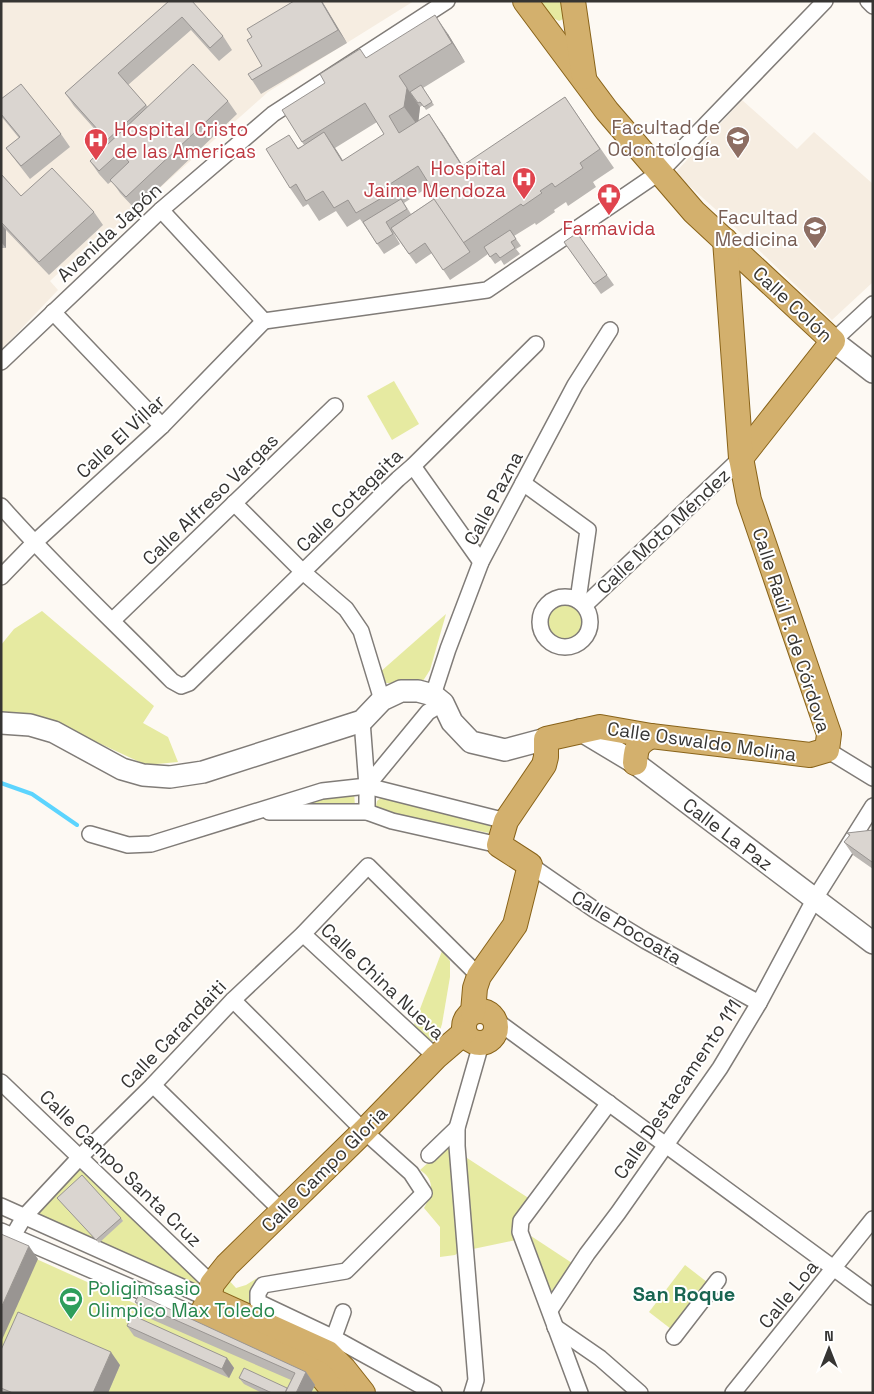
<svg xmlns="http://www.w3.org/2000/svg" width="874" height="1394" font-family="'Space Grotesk',sans-serif">
<style>
.built{fill:#f6ede1}
.green{fill:#e6eaa1}
.lines{fill:none;stroke-linecap:round;stroke-linejoin:round}
.stream{stroke:#5cd4fe;stroke-width:4}
.street-casing{stroke:#807c78;stroke-width:18}
.secondary-casing{stroke:#807c78;stroke-width:24}
.primary-casing{stroke:#896319;stroke-width:26}
.street{stroke:#fff;stroke-width:15}
.secondary{stroke:#fff;stroke-width:21}
.primary{stroke:#d3b06d;stroke-width:24}
.wall{fill:#bbb7b3;fill-rule:evenodd}
.shaded-wall{fill:#999592}
.building{fill:#dad5d0;stroke:#999592}
.labels{text-anchor:middle;stroke-width:4;stroke-linejoin:round;paint-order:stroke}
.education-label{font-size:19px;fill:#785e54;stroke:#fff;text-anchor:end}
.health-label{font-size:19px;fill:#be3a42;stroke:#fff;text-anchor:start}
.street-label{font-size:19px;fill:#363533;stroke:#fff}
.leisure-label{font-size:19px;fill:#27864d;stroke:#fff;text-anchor:start}
.neighbourhood-label{font-size:20px;font-weight:bold;fill:#186551;stroke:#fff}
</style>
<rect width="100%" height="100%" fill="#fdf9f3"/>
<g class="built">
<path d="M1 1H414L268 92 109 233 104 230 50 281 58 290 3 348H1Z"/>
<path d="M742 100 797 149 814 132 873 184V282L832 320 723 216 675 173Z"/>
</g>
<g class="green">
<path d="M539 1H565L568 17 559 21 553 18Z"/>
<path d="M394 381 419 424 392 440 367 396Z"/>
<circle cx="566" cy="623" r="19"/>
<path d="M42 611 154 706 143 723 168 737 178 762 146 765 45 718 1 713V645L14 629Z"/>
<path d="M446 614 430 670 421 684 386 683 379 673Z"/>
<path d="M354 792 355 806H303L302 802Z"/>
<path d="M382 797 491 825 489 833 380 811 376 806 377 801Z"/>
<path d="M442 951 450 961V977L442 1024 438 1037 429 1043 412 1030Z"/>
<path d="M449 1144 459 1252 455 1255 440 1257V1227L424 1208C432 1194 436 1180 420 1170Z"/>
<path d="M464 1156 530 1199C514 1215 509 1217 516 1240L473 1249Z"/>
<path d="M79 1169 196 1276 201 1289 41 1217 39 1211 71 1174Z"/>
<path d="M531 1236 572 1263 551 1292Z"/>
<path d="M1 1243 315 1385 322 1393H1Z"/>
<path d="M685 1265 707 1282 671 1329 649 1312Z"/>
<path d="M226 1277 236 1288 246 1285 257 1278C251 1289 247 1297 256 1307L224 1295 222 1286Z"/>
</g>
<g class="lines">
<path class="stream" d="M1 783 32 794 77 825"/>
<g class="street-casing">
<g id="street">
<path d="M868 1 873 6"/>
<path d="M161 210 264 321"/>
<path d="M53 312 162 426"/>
<path d="M264 321 487 290 660 172 825 1"/>
<path d="M833 341 873 304"/>
<path d="M1 362 161 210 273 114 447 1"/>
<path d="M413 466 481 562"/>
<path d="M523 483 588 530 578 600"/>
<path d="M234 503 303 572 346 609 361 631 382 700"/>
<path d="M1 506C55 567 115 623 172 681L181 686 189 683 398 479 413 466 536 344"/>
<path d="M1 577 34 543 162 426 264 321"/>
<circle cx="565" cy="622" r="25"/>
<path d="M585 605 741 458"/>
<path d="M113 620 335 406"/>
<path d="M433 695 448 649 481 562 575 385 610 330"/>
<path d="M362 721 367 786V812"/>
<path d="M827 750 873 778"/>
<path d="M367 786 428 712 443 703"/>
<path d="M269 812H367L392 821 499 845"/>
<path d="M90 834 128 845 151 844 322 791 367 786 506 821"/>
<path d="M530 865 595 910 646 941 759 1003"/>
<path d="M303 934 436 1057"/>
<path d="M233 1000 364 1131 411 1173 424 1193 346 1271 263 1285 258 1293V1302L334 1338 434 1393"/>
<path d="M494 1019 873 1297"/>
<path d="M1 1082 212 1284"/>
<path d="M153 1085 282 1211"/>
<path d="M429 1155 457 1128"/>
<path d="M1 1206 209 1299"/>
<path d="M1 1231 200 1317"/>
<path d="M13 1236 24 1217 80 1157 153 1085 233 1000 303 934 368 866 479 976"/>
<path d="M550 1310 587 1254 618 1213 720 1068 759 1003 814 900 873 806"/>
<path d="M555 1327 600 1358 640 1393"/>
<path d="M674 1337 718 1280"/>
<path d="M330 1348 343 1312"/>
<path d="M472 1393 476 1380 457 1146V1128L481 1044"/>
<path d="M580 1393 520 1232 521 1221 609 1103"/>
<path d="M733 1393 873 1219"/>
</g>
</g>
<g class="secondary-casing">
<g id="secondary">
<path d="M833 341 873 372"/>
<path d="M1 723 30 725 54 732 122 769 143 775 170 777 203 772 362 721 382 700 401 691H418L433 695 443 703 452 722 471 742 505 750 546 739"/>
<path d="M580 730 635 763 873 943"/>
</g>
</g>
<g class="primary-casing">
<g id="primary">
<path d="M525 1 607 111 694 212 833 341 741 458"/>
<path d="M573 1 584 77"/>
<path d="M635 763C636 747 637 744 651 736"/>
<circle cx="480" cy="1027" r="16"/>
<path d="M473 1012 475 988 479 976 515 925 530 865 499 845 506 821 544 765 546 757V739L600 727 651 736 810 755 827 750 829 734 749 500 741 458 725 240"/>
<path d="M209 1299 328 1353 344 1369 363 1393"/>
<path d="M335 1393 320 1374 200 1317 209 1299 212 1284 227 1265 364 1131 436 1057 464 1033"/>
</g>
</g>
<use href="#street" class="street"/>
<use href="#secondary" class="secondary"/>
<use href="#primary" class="primary"/>
</g>
<g class="wall">
<path d="M169 1 223 36 232 50 219 61 191 30 128 85 148 107 228 101 237 114 136 210 120 193 112 181 108 184 99 174 90 161 108 144 74 106 65 93Z"/>
<path d="M294 1H322L347 43 261 94 252 80 262 66 252 37Z"/>
<path d="M448 34 465 62 423 88 434 105 426 110 423 105 420 107 418 121 442 133 463 166 565 97 614 168 593 182 596 187 568 206 566 202 554 210 555 212 536 225 535 223 514 236 521 246 516 249 520 254 504 265 501 260 495 264 488 254 477 262 476 261 477 262 450 280 432 253 416 264 393 232 400 244 384 254 360 219 347 227 336 211 319 221 308 204 303 207 290 188 289 135 298 148 304 145 282 110 366 58ZM377 122 384 134 343 161 335 148ZM430 186 434 199 411 214 404 203Z"/>
<path d="M1 99 61 134 70 147 30 179 16 161 6 148 19 138 1 116Z"/>
<path d="M1 174 21 196 94 212 103 225 49 275 6 230V248H1Z"/>
<path d="M577 233 614 285 601 294 564 242Z"/>
<path d="M873 830V869L853 855 844 842 849 836 847 833Z"/>
<path d="M57 1198 121 1218 123 1221 99 1243Z"/>
<path d="M135 1302 306 1372 315 1385 311 1393H262L244 1384 239 1378 287 1388 291 1380 144 1316Z"/>
<path d="M127 1326 227 1358 234 1368 229 1378 134 1336Z"/>
<path d="M1 1350 120 1365 108 1393H1Z"/>
</g>
<g class="shaded-wall">
<path d="M321 1H322L323 3 347 43 338 30Z"/>
<path d="M435 15 448 34 465 62 452 43Z"/>
<path d="M399 76 420 107 418 126 404 107Z"/>
<path d="M429 114 442 133 475 185 462 166Z"/>
<path d="M324 132 337 151 355 180 342 161Z"/>
<path d="M1 223 6 230V248L1 242Z"/>
<path d="M29 1246 38 1259 1 1342V1308Z"/>
<path d="M111 1352 120 1365 108 1393H93Z"/>
<path d="M227 1358 234 1368 229 1378 222 1369Z"/>
<path d="M306 1372 315 1385 311 1393H296Z"/>
</g>
<g class="building">
<path d="M169 1H192L223 36 210 48 182 17 118 73 146 105 107 140 65 93Z"/>
<path d="M294 1H321L338 30 252 80 248 74 262 66 247 40 252 37 247 29Z"/>
<path d="M435 15 452 43 399 76 407 88 404 107 389 116 399 133 429 114 462 166 565 97 600 149 580 163 583 168 555 187 552 183 540 191 542 193 523 206 521 204 463 243 427 190 431 187 418 166 376 193 380 199 356 213 348 200 334 208 323 191 306 201 296 184 290 188 266 149 289 135 298 149 324 132 342 161 384 134 365 103 302 142 282 110 325 83 320 74 360 49 366 58Z"/>
<path d="M193 64 228 101 126 197 110 180 129 162 120 152 99 171 90 161Z"/>
<path d="M21 84 61 134 21 166 6 148 20 137 1 114V99Z"/>
<path d="M421 85 432 102 424 107 420 102 418 103 410 92Z"/>
<path d="M52 168 94 212 39 262 1 222V174L21 196Z"/>
<path d="M401 199 407 209 386 222 393 234 377 244 363 222Z"/>
<path d="M434 199 470 252 443 270 425 243 409 254 391 228Z"/>
<path d="M510 230 516 239 511 242 515 248 500 258 496 253 490 257 484 247Z"/>
<path d="M577 233 607 275 594 284 564 242Z"/>
<path d="M873 830V860L872 862 844 842 850 835 847 833Z"/>
<path d="M82 1175 121 1218 96 1240 57 1198Z"/>
<path d="M1 1234 29 1246 1 1308Z"/>
<path d="M139 1295 306 1372 296 1393H285L295 1373 135 1302Z"/>
<path d="M18 1312 111 1352 93 1393H13L1 1388V1350Z"/>
<path d="M132 1315 227 1358 222 1369 127 1326Z"/>
<path d="M244 1368 287 1388 285 1393H272L239 1378Z"/>
</g>
<defs>
<g id="university-pin" transform="scale(1.25)"><path d="M0 17L-7.5 6A9.5 9.5 0 1 1 7.5 6Z" fill="#8d6e63" stroke="#fff"/><path d="M0-5L7-2L0 1L-7-2ZM-4 1L0 2.5L4 1V4Q0 6-4 4Z" fill="#fff"/></g>
<g id="hospital-pin" transform="scale(1.25)"><path d="M0 17L-7.5 6A9.5 9.5 0 1 1 7.5 6Z" fill="#e0444e" stroke="#fff"/><path d="M-5-5h3v3.5h4V-5h3V5h-3V1.5h-4V5h-3Z" fill="#fff"/></g>
<g id="pharmacy-pin" transform="scale(1.25)"><path d="M0 17L-7.5 6A9.5 9.5 0 1 1 7.5 6Z" fill="#e0444e" stroke="#fff"/><path d="M-2-6h4v4h4v4h-4v4h-4v-4h-4v-4h4Z" fill="#fff"/></g>
<g id="stadium-pin" transform="scale(1.25)"><path d="M0 17L-7.5 6A9.5 9.5 0 1 1 7.5 6Z" fill="#2e9e5b" stroke="#fff"/><path d="M0-5a6.5 5 0 1 0 0 10a6.5 5 0 1 0 0-10ZM-3.5-1.8h7v3.6h-7Z" fill="#fff"/></g>
</defs>
<g fill-rule="evenodd">
<use href="#university-pin" x="738" y="138"/>
<use href="#hospital-pin" x="96" y="140"/>
<use href="#hospital-pin" x="524" y="179"/>
<use href="#pharmacy-pin" x="609" y="195"/>
<use href="#university-pin" x="815" y="228"/>
<use href="#stadium-pin" x="71" y="1299"/>
</g>
<g class="labels">
<g class="education-label">
<text x="720" y="134">Facultad de<tspan x="720" dy="22">Odontología</tspan></text>
<text x="798" y="224">Facultad<tspan x="798" dy="22">Medicina</tspan></text>
</g>
<g class="health-label">
<text x="114" y="136">Hospital Cristo<tspan x="114" dy="22">de las Americas</tspan></text>
<text x="506" y="175" text-anchor="end">Hospital<tspan x="506" dy="22">Jaime Mendoza</tspan></text>
<text x="609" y="235" text-anchor="middle">Farmavida</text>
</g>
<g class="street-label">
<text transform="translate(109 232) rotate(-43)" y="7">Avenida Japón</text>
<text transform="translate(793 304) rotate(43)" y="7">Calle Colón</text>
<text transform="translate(120 436) rotate(-43)" y="7">Calle El Villar</text>
<text transform="translate(493 498) rotate(-62)" y="7">Calle Pazna</text>
<text transform="translate(210 499) rotate(-44)" y="7">Calle Alfreso Vargas</text>
<text transform="translate(349 500) rotate(-44)" y="7">Calle Cotagaita</text>
<text transform="translate(663 531) rotate(-43)" y="7">Calle Moto Méndez</text>
<text transform="translate(792 630) rotate(72)" y="7">Calle Raúl F. de Córdova</text>
<text transform="translate(702 741) rotate(8)" y="7">Calle Oswaldo Molina</text>
<text transform="translate(728 834) rotate(37)" y="7">Calle La Paz</text>
<text transform="translate(627 927) rotate(31)" y="7">Calle Pocoata</text>
<text transform="translate(383 981) rotate(43)" y="7">Calle China Nueva</text>
<text transform="translate(173 1034) rotate(-46)" y="7">Calle Carandaiti</text>
<text transform="translate(677 1089) rotate(-56)" y="7">Calle Destacamento 111</text>
<text transform="translate(121 1168) rotate(44)" y="7">Calle Campo Santa Cruz</text>
<text transform="translate(324 1169) rotate(-45)" y="7">Calle Campo Gloria</text>
<text transform="translate(788 1294) rotate(-51)" y="7">Calle Loa</text>
</g>
<g class="leisure-label">
<text x="88" y="1295">Poligimsasio<tspan x="88" dy="22">Olimpico Max Toledo</tspan></text>
</g>
<g class="neighbourhood-label">
<text x="684" y="1301">San Roque</text>
</g>
</g>
<rect width="874" height="1394" fill="none" stroke="#363533" stroke-width="5"/>
<g transform="translate(829 1349)" stroke="#ffffff" stroke-width="4" paint-order="stroke">
<path d="M0-4L9 19L0 12L-9 19Z" fill="#363533"/>
<text y="-8" font-size="14" font-weight="bold" text-anchor="middle" fill="#363533">N</text>
</g>
</svg>
